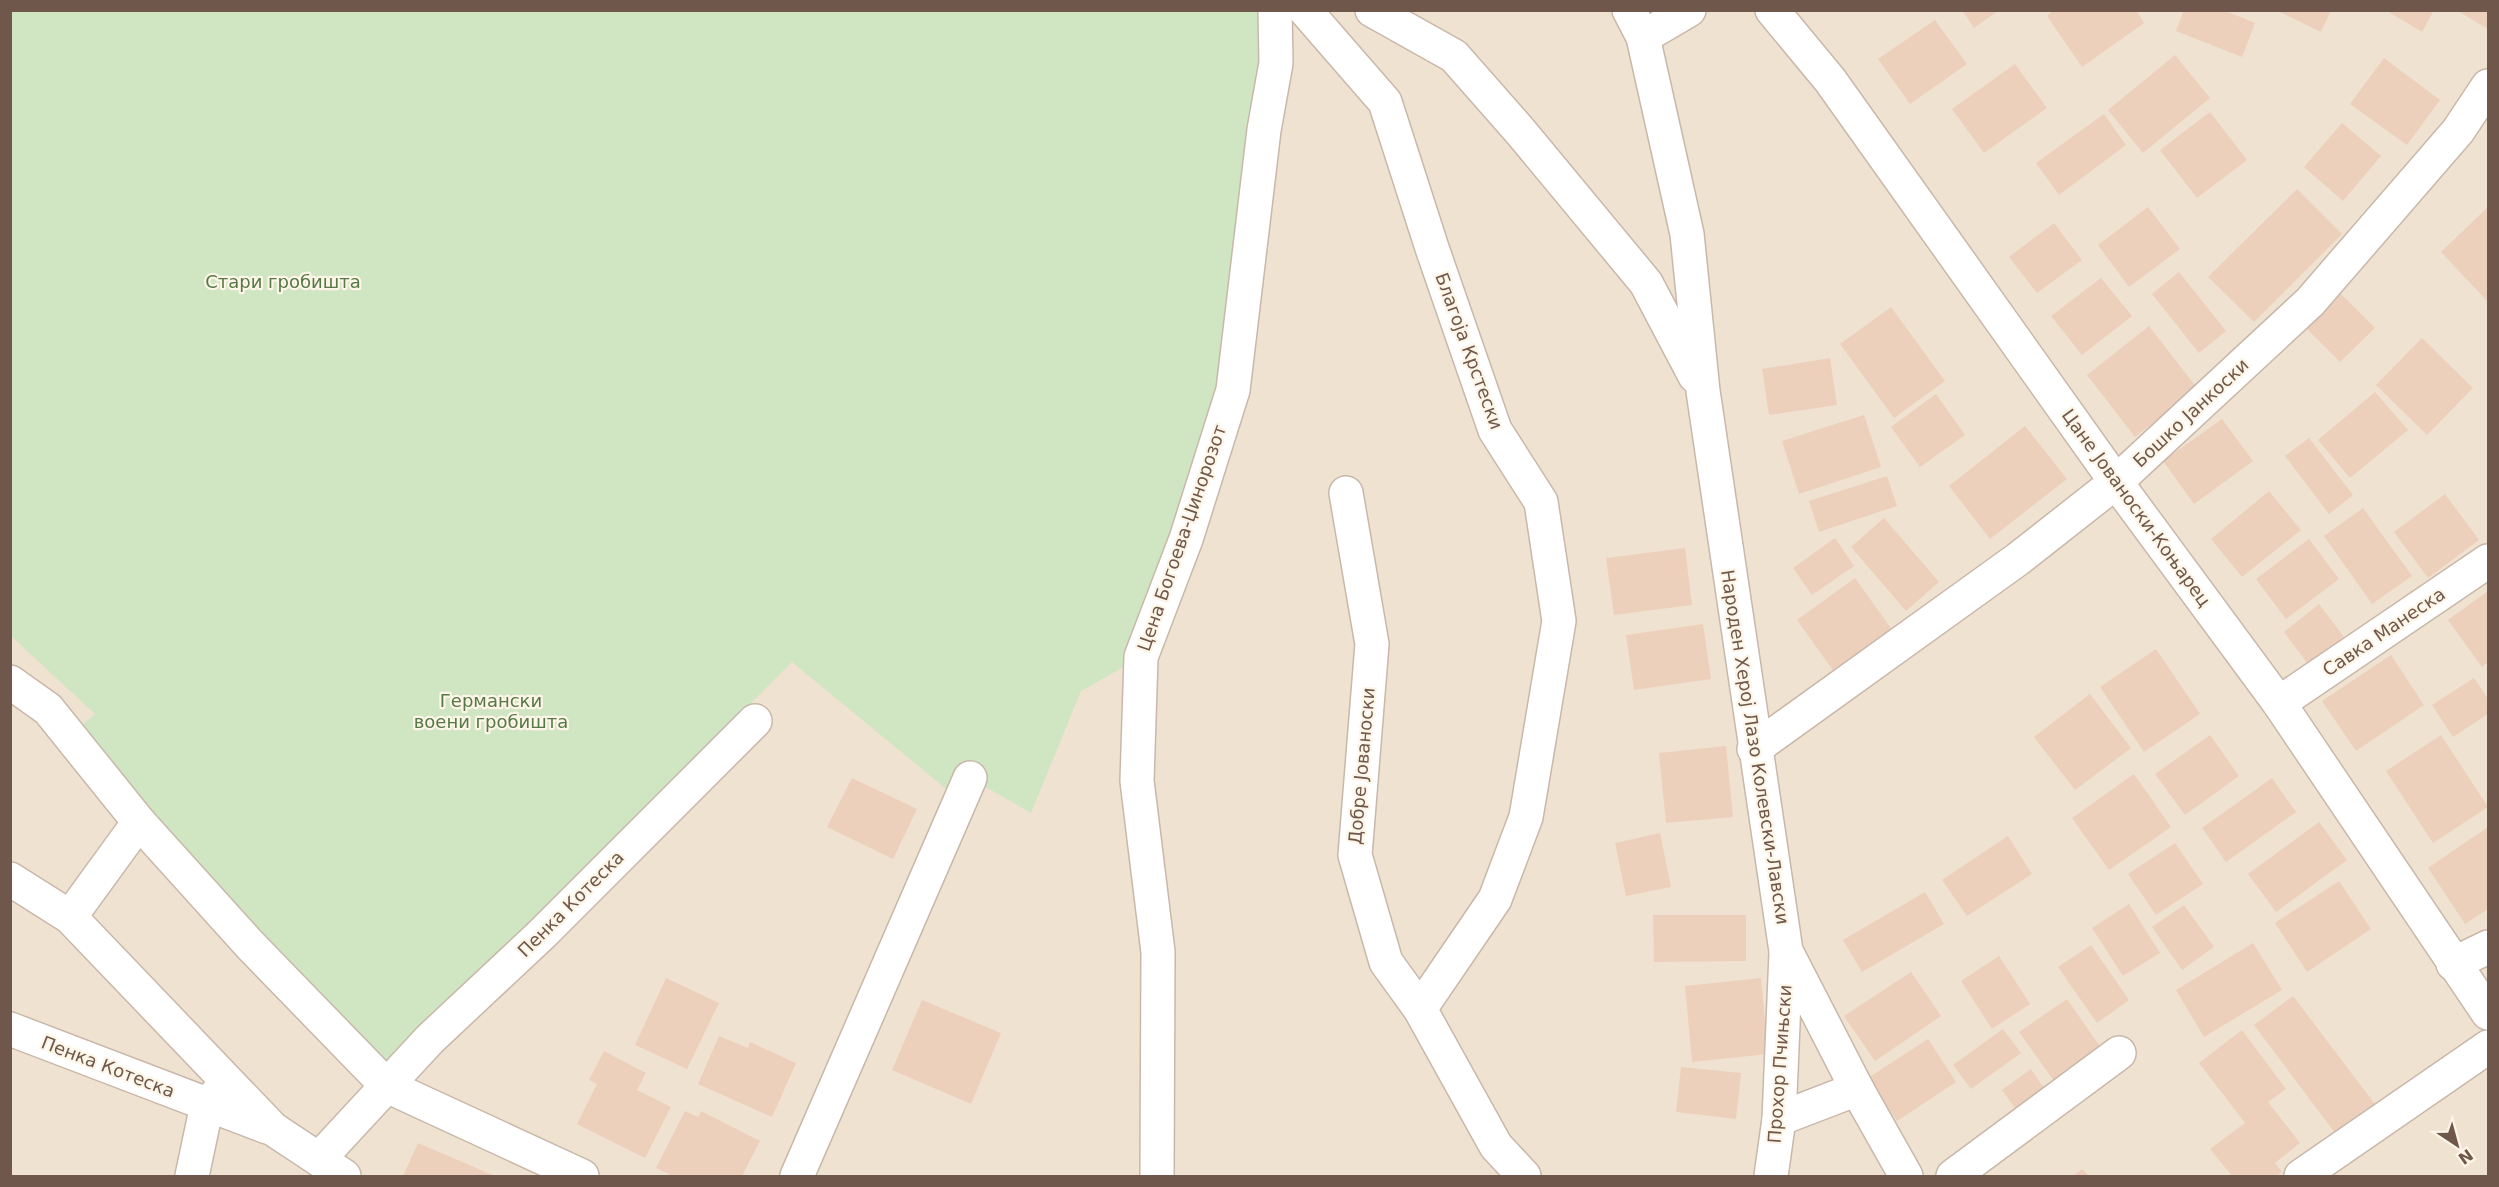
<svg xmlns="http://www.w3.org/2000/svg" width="2499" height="1187" font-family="'DejaVu Sans',sans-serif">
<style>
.residential{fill:#f0e2d1}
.green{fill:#d0e5c2}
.building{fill:#ecd0bc}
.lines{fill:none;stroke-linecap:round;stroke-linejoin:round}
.minor-casing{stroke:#c9b8aa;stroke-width:36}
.minor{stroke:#fff;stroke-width:33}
.labels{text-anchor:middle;stroke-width:4.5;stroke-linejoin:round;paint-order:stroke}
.park-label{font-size:18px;fill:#557947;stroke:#fdf5e7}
.street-label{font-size:18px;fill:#6f584b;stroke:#fdf5e7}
</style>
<rect width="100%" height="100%" fill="#faf1e2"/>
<rect class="residential" x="11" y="11" width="2477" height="1165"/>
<path class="green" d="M10 11H1275L1233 390 1141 657 1081 691 1031 813 970 778 951 793 792 662 386 1069 141 810 81 726 95 714 11 636Z"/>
<g class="building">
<path d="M1962 10H1999L1974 28Z"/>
<path d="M2054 10H2136L2144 23 2082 67 2047 16Z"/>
<path d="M2184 10H2223L2255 23 2242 57 2176 31Z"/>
<path d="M2276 10H2331L2321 32Z"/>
<path d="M2385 10H2434L2422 32Z"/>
<path d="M2456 10H2488V29Z"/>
<path d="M1935 20 1967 64 1910 104 1878 59Z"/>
<path d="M2175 55 2210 98 2143 153 2108 110Z"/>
<path d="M2384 58 2440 100 2407 145 2350 104Z"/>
<path d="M2015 64 2047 108 1984 153 1952 109Z"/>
<path d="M2210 112 2247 160 2197 198 2160 150Z"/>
<path d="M2104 114 2126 145 2059 195 2036 163Z"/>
<path d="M2342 123 2381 156 2343 201 2304 167Z"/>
<path d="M2297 189 2342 234 2254 322 2208 277Z"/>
<path d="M2148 207 2180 249 2129 287 2098 245Z"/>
<path d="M2488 207V302L2441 252Z"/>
<path d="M2054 223 2082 260 2037 293 2009 257Z"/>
<path d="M2179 272 2226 331 2199 353 2152 294Z"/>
<path d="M2101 278 2132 316 2082 355 2051 316Z"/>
<path d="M2338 291 2375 328 2340 362 2303 325Z"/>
<path d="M1891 307 1945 381 1894 418 1840 344Z"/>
<path d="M2149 326 2197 388 2135 437 2087 375Z"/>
<path d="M2422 338 2473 388 2427 435 2376 385Z"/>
<path d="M1830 358 1837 405 1769 415 1762 369Z"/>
<path d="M2375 392 2408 430 2350 478 2318 440Z"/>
<path d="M1936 394 1965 435 1920 467 1891 427Z"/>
<path d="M1864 415 1881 467 1799 494 1782 441Z"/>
<path d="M2222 419 2253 461 2194 504 2163 461Z"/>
<path d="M2025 426 2067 479 1990 539 1949 486Z"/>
<path d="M2309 438 2353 495 2329 514 2285 456Z"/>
<path d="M1887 476 1897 506 1819 532 1809 501Z"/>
<path d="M2269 491 2301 530 2242 577 2211 539Z"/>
<path d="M2445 494 2479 540 2428 578 2394 532Z"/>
<path d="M2363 508 2412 576 2372 604 2324 536Z"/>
<path d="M1884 518 1939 582 1906 611 1851 547Z"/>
<path d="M1835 538 1854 566 1812 595 1793 568Z"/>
<path d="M2309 539 2339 579 2286 619 2256 579Z"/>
<path d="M1685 548 1692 605 1614 615 1606 558Z"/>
<path d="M1855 578 1898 638 1840 680 1797 620Z"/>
<path d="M2488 591V662L2482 667 2448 620Z"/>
<path d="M2319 604 2347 641 2311 668 2284 632Z"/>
<path d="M1703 624 1711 679 1634 690 1626 635Z"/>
<path d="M2156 649 2200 714 2144 752 2100 687Z"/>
<path d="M2391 655 2424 705 2356 751 2322 701Z"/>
<path d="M2474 678 2488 699V714L2453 737 2432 705Z"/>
<path d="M2090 694 2131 748 2075 790 2034 737Z"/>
<path d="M2210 735 2239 776 2185 815 2155 774Z"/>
<path d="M2441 735 2488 807 2433 843 2386 771Z"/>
<path d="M1726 746 1733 817 1666 823 1659 753Z"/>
<path d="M2134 774 2171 827 2109 870 2072 818Z"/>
<path d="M852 778 917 809 893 859 827 827Z"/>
<path d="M2272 778 2296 812 2226 862 2202 828Z"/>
<path d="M2319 822 2347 860 2276 912 2248 874Z"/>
<path d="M2488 827V909L2465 924 2428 868Z"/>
<path d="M1660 833 1671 887 1626 896 1615 843Z"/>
<path d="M2008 836 2032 874 1967 916 1942 880Z"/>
<path d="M2175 843 2203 884 2156 915 2128 874Z"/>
<path d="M2339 881 2371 929 2307 972 2275 923Z"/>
<path d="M1925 892 1944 924 1862 972 1843 940Z"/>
<path d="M2129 904 2160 953 2123 976 2092 928Z"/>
<path d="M2184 905 2214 947 2182 970 2152 927Z"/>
<path d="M1653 915H1746V961L1654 962Z"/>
<path d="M2253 943 2282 990 2204 1037 2176 990Z"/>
<path d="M2091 945 2129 1000 2097 1023 2058 967Z"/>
<path d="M1999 956 2030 1004 1992 1029 1961 981Z"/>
<path d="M1911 972 1941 1016 1875 1061 1844 1016Z"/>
<path d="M666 978 719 1003 687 1069 635 1045Z"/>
<path d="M1761 978 1768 1054 1692 1062 1685 986Z"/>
<path d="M2293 996 2378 1108 2338 1137 2254 1025Z"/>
<path d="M2067 999 2104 1052 2057 1085 2019 1032Z"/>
<path d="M922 1000 1001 1033 971 1104 892 1070Z"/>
<path d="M2003 1029 2021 1053 1971 1089 1953 1065Z"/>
<path d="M2242 1030 2286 1089 2268 1102 2300 1143 2275 1163 2282 1172 2276 1176H2232L2210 1149 2245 1123 2199 1063Z"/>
<path d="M719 1036 748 1048 750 1042 796 1063 772 1117 698 1084Z"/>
<path d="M1928 1039 1956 1082 1897 1121 1868 1078Z"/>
<path d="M604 1051 646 1073 637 1090 671 1107 645 1158 577 1124 597 1084 589 1080Z"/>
<path d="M1681 1067 1741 1073 1736 1119 1676 1112Z"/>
<path d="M2031 1069 2050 1097 2021 1117 2002 1090Z"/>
<path d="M685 1111 698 1117 701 1111 760 1141 742 1176H673L656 1168Z"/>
<path d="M418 1143 495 1176H403Z"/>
<path d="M2082 1169 2089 1176H2073Z"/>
</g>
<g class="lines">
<g class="minor-casing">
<g id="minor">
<path d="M1305 10 1385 102 1432 248 1495 430 1541 502 1559 621 1526 817 1495 899 1420 1009"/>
<path d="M1372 10 1454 56 1520 131 1646 283 1695 376"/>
<path d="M1629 10 1643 37 1687 234 1703 391 1786 951 1857 1089 1906 1176"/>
<path d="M1772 10 1830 80 2116 482 2279 703 2488 1013"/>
<path d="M1643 37 1689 10"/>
<path d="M1346 493 1372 644 1355 855 1386 962 1420 1009 1496 1146 1524 1176"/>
<path d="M10 682 48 709 139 822 251 946 387 1086 582 1176"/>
<path d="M2279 703 2488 561"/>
<path d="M1754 749 2018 559 2116 482 2310 302 2458 131 2488 86"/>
<path d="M10 879 70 917 273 1129 344 1176"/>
<path d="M70 917 139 822"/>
<path d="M2453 964 2488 947"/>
<path d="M10 1029 267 1127"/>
<path d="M1779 1119 1857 1089"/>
<path d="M319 1159 430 1039 542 934 755 721"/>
<path d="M192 1176 207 1105 221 1089"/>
<path d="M797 1176 970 778"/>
<path d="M1157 1176 1158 952 1137 781 1141 657 1186 539 1233 390 1264 130 1276 63 1275 10"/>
<path d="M1771 1176 1779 1119 1786 953"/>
<path d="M1953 1176 2119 1053"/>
<path d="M2301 1176 2488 1047"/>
</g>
</g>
<use href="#minor" class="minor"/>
</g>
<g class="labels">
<g class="park-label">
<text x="283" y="288">Стари гробишта</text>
<text x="491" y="707">Германски<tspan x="491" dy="21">воени гробишта</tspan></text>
</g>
<g class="street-label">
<text transform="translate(1469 351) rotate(70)" y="6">Благоја Крстески</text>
<text transform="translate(2191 413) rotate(-43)" y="6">Бошко Јанкоски</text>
<text transform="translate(2136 508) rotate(54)" y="6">Цане Јованоски-Коњарец</text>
<text transform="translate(1182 538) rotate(-71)" y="6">Цена Богоева-Џинорозот</text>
<text transform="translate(2384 632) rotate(-34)" y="6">Савка Манеска</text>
<text transform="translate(1755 747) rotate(81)" y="6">Народен Херој Лазо Колевски-Лавски</text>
<text transform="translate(1362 766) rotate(-85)" y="6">Добре Јованоски</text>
<text transform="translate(571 904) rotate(-45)" y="6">Пенка Котеска</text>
<text transform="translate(1780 1064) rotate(-86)" y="6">Прохор Пчињски</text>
<text transform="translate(108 1067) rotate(21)" y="6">Пенка Котеска</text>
</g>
</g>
<rect width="2499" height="1187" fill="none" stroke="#6f584b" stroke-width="24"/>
<g transform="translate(2457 1145) rotate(144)" stroke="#fdf5e7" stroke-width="4.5" paint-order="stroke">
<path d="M0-4.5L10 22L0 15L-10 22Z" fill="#6f584b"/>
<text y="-9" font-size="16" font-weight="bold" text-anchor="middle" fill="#6f584b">N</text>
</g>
</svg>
